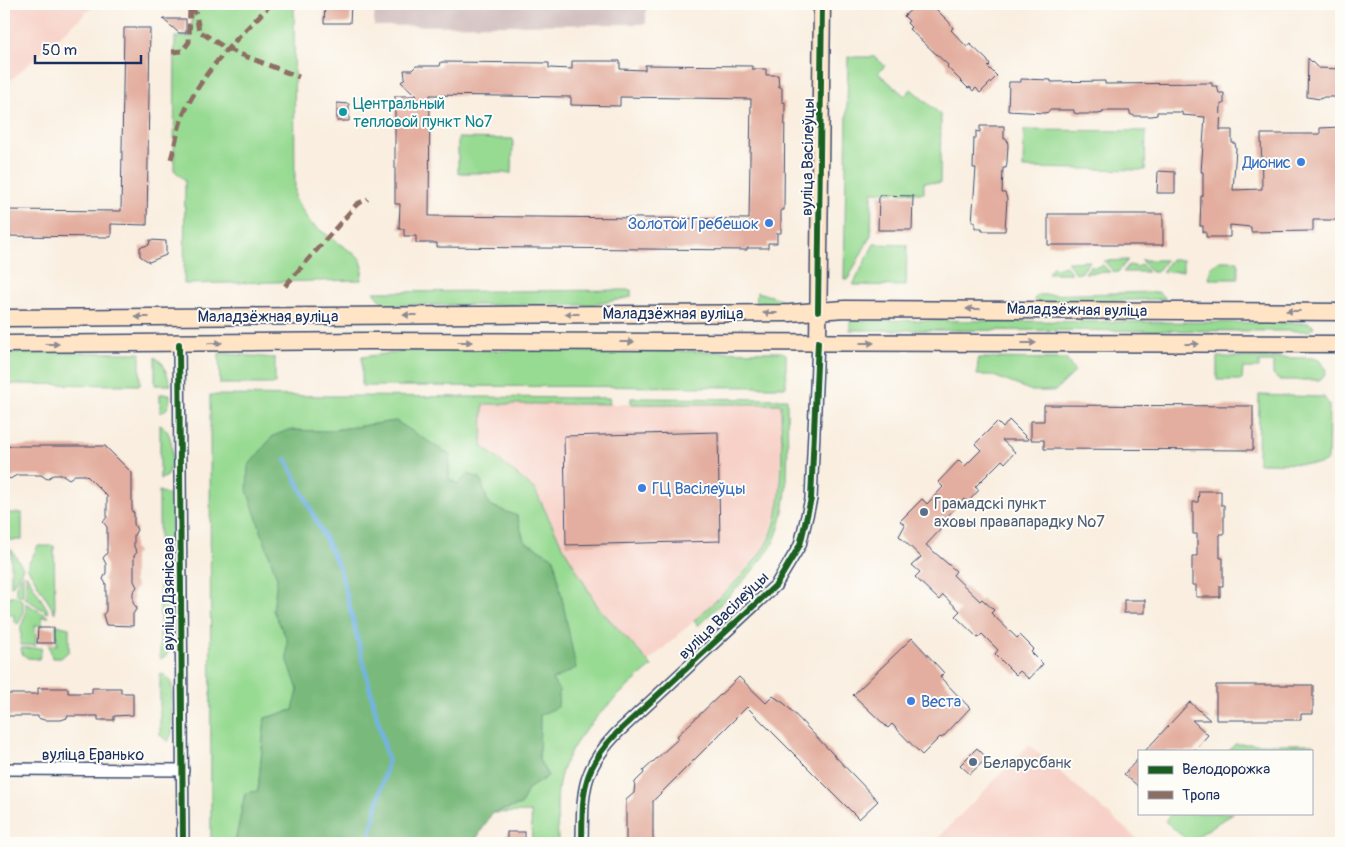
<svg xmlns="http://www.w3.org/2000/svg" width="1345" height="847" font-family="Pangolin,sans-serif">
<style>
.built{fill:#f7d1c7}
.industrial{fill:#d2bfc0}
.green{fill:#97da92;stroke:#598478}
.forest{fill:#79ba7c;stroke:#4a746d}
.lines{fill:none;stroke-linecap:round;stroke-linejoin:round}
.stream{stroke:#73b3e7;stroke-width:4.5}
.building{fill:#e3ae9f;fill-rule:evenodd}
.street-casing{stroke:#3c4c71;stroke-width:14}
.secondary-casing{stroke:#3c4c71;stroke-width:19}
.street{stroke:#fff;stroke-width:11}
.secondary{stroke:#ffe4c6;stroke-width:16}
.quiet{stroke:#8d6e63;stroke-width:5;stroke-dasharray:10 5;stroke-linecap:butt}
.cycleway-casing{stroke:#fdfcf7;stroke-width:9}
.cycleway{stroke:#1b5e20;stroke-width:6}
.oneway{fill:#8d8a92}
.culture-dot{fill:#0f9aa8;stroke:#fdfcf7;stroke-width:2}
.shop-dot{fill:#3f7fe0;stroke:#fdfcf7;stroke-width:2}
.service-dot{fill:#5c6f8a;stroke:#fdfcf7;stroke-width:2}
.labels{text-anchor:middle;stroke-width:4;stroke-linejoin:round;paint-order:stroke}
.culture-label{font-size:16px;fill:#0d838f;stroke:#fdfcf7;text-anchor:start}
.street-label{font-size:16px;fill:#1b2f5e;stroke:#fdfcf7}
.shop-label{font-size:16px;fill:#366cbe;stroke:#fdfcf7;text-anchor:end}
.service-label{font-size:16px;fill:#4e5e75;stroke:#fdfcf7;text-anchor:start}
</style>
<rect width="100%" height="100%" fill="#fdfcf7"/>
<filter id="ink" filterUnits="userSpaceOnUse"><feTurbulence type="fractalNoise" baseFrequency=".02" numOctaves="2"/><feDisplacementMap in="SourceGraphic" scale="10" xChannelSelector="R" yChannelSelector="G"/><feConvolveMatrix kernelMatrix="1 2 1 2 8 2 1 2 1" color-interpolation-filters="sRGB"/></filter>
<filter id="wash" filterUnits="userSpaceOnUse"><feTurbulence type="fractalNoise" baseFrequency=".0096" numOctaves="4" result="noise"/><feDisplacementMap in="SourceGraphic" scale="20" xChannelSelector="R" yChannelSelector="G"/><feGaussianBlur stdDeviation="1.12" result="paint"/><feColorMatrix in="noise" values="0 0 0 0 0 0 0 0 0 0 0 0 0 0 0 0 0 1.4 0 .05"/><feComposite in="paint" operator="in"/></filter>
<g filter="url(#wash)">
<rect width="100%" height="100%" fill="#f9eedf"/>
<g class="built">
<path d="M4 4H96L4 86Z"/>
<path d="M483 404H781L780 503 765 546 742 574 694 621 608 697 561 543 550 519 535 490 482 446Z"/>
<path d="M1029 745 1142 843H933Z"/>
</g>
<path class="industrial" d="M375 4H646V24L374 26Z"/>
<g class="green">
<path d="M192 4H294L295 198 310 223 360 258 363 267 361 280 184 284 185 180 174 170 175 37 192 36Z"/>
<path d="M848 57H875L885 66 878 73 905 96 911 89 941 115 940 183 924 182V193L872 192 871 235 848 279H844Z"/>
<path d="M1024 130 1146 131 1145 170 1023 168Z"/>
<path d="M458 138 513 139 512 173H458Z"/>
<path d="M874 244 907 245 906 286 853 285Z"/>
<path d="M1128 260 1118 272H1114L1104 261Z"/>
<path d="M1141 260H1166L1157 272H1151Z"/>
<path d="M1170 260H1183V271L1162 272Z"/>
<path d="M1090 261 1081 273H1076L1067 262Z"/>
<path d="M1220 261H1238V279H1209L1211 267Z"/>
<path d="M1141 264 1148 272H1123L1129 265 1138 267Z"/>
<path d="M1091 265 1094 268 1103 265 1110 272 1085 273Z"/>
<path d="M1053 266 1057 268 1066 266 1072 273H1048Z"/>
<path d="M631 290V297L592 305H389L382 302 374 292Z"/>
<path d="M757 292 784 300V303L756 304Z"/>
<path d="M1158 292 1166 299 1037 303 1034 299 1038 295Z"/>
<path d="M850 320 1309 323 1314 327 1309 331 850 330Z"/>
<path d="M568 350 781 352 786 354V387L362 386V357L407 351Z"/>
<path d="M4 352 140 353V385L4 384Z"/>
<path d="M219 353 275 358V384H220Z"/>
<path d="M155 357 163 364 171 385H155Z"/>
<path d="M1217 357 1313 358 1319 360 1326 370 1324 376 1319 380H1279L1273 375V362H1259V368H1243L1242 380H1217Z"/>
<path d="M978 358 1066 359 1075 372 1055 391H1032L991 375H977Z"/>
<path d="M160 394H170C170 403 169 410 160 413Z"/>
<path d="M210 395 609 398 610 404H483L482 446 535 490 561 543 598 607 652 666C619 694 570 735 560 778 555 799 558 822 558 843H532L531 812 492 813 521 805 528 789 548 776 539 760 540 715 551 680 554 558 524 541 517 516 489 505 480 478 458 484 449 479 396 421 326 431 288 430 338 619 293 710 265 718 258 791 245 793 235 843H211Z"/>
<path d="M1259 395 1324 397 1329 405 1328 460 1321 464 1258 463Z"/>
<path d="M631 398 787 399C787 441 793 513 769 550 749 578 722 602 698 626L694 621C717 598 747 575 765 546 787 510 781 446 781 404H631Z"/>
<path d="M160 425C175 430 175 466 166 477L160 479Z"/>
<path d="M159 491 169 495 172 501V644L166 656 160 659Z"/>
<rect x="4" y="513" width="18" height="27"/>
<path d="M38 546H54L55 613 27 567Z"/>
<path d="M11 549 23 568 12 586H11Z"/>
<path d="M23 573V597L16 593V585Z"/>
<path d="M26 574 49 612 48 613 26 599Z"/>
<path d="M10 596H16L23 601V615L18 624 14 621V615H4V601Z"/>
<path d="M26 603 49 617H42V626L35 625 36 645H21V626L26 614Z"/>
<path d="M56 625 69 628V651L61 658H52L49 645H57Z"/>
<path d="M21 648H42L39 659 28 658 22 654Z"/>
<path d="M160 674 165 675 172 683V733L168 742 160 735Z"/>
<path d="M1235 744H1313V761L1311 762V751H1229Z"/>
<path d="M1172 813H1233L1189 842 1165 821Z"/>
</g>
<path class="forest" d="M396 421 450 455 449 479 458 484 468 474 480 478 489 505 517 516 524 541 554 558 576 668 552 680 559 690 558 707 540 715 539 760 548 776 528 789 521 805 492 813 474 843H235L245 793 258 791 265 718 293 710 298 690 287 658V639L273 611 277 578 247 490 248 466 273 436 288 430 326 431Z"/>
<g class="lines">
<path class="stream" d="M286 459 340 569 388 761 368 843"/>
</g>
<g id="blocks">
<g class="building">
<path d="M325 4H351L350 23H324Z"/>
<path d="M917 4H925L930 9 933 7 937 10 949 22 953 28 951 30 967 47 970 44 987 60 990 65 988 67 997 76 980 93 976 88 973 91 970 87 968 88 947 67 948 65 909 29 911 27 907 23 909 21 904 16Z"/>
<path d="M163 19H186V33H179Z"/>
<path d="M124 28H150L147 225 111 224V237L4 236V210L121 211Z"/>
<path d="M1308 58 1318 68 1341 69V97H1324L1320 99 1307 97Z"/>
<path d="M572 61H620V69L645 70V65L752 66V69H766V75H778L779 87H782V102H785L784 210H781V233H777V243H768V248H747V250L437 247V243H416V236H404V229H399L400 204H395V96H417L401 82 405 78 404 70H412L416 66H440L441 62 549 63V68L572 69ZM430 95 571 97V105L620 106V97L751 99 749 219 429 216Z"/>
<path d="M1021 79 1051 80V82L1105 81V84L1212 83V86H1217L1219 93H1224V104H1221L1220 130H1232V143H1235L1236 149 1233 190 1262 189 1261 134H1320V128L1341 127V220H1313V231L1251 232V227L1230 225V237H1206V232H1203V226H1200L1201 196H1203V172H1201L1205 117 1182 115V112H1157V115L1152 116H1134L1130 114V111H1103V113L1098 114H1080L1074 113V110H1049V112L1044 113 1008 111 1009 82H1021Z"/>
<path d="M337 103 349 104V121H337Z"/>
<path d="M980 126H1004V139H1007L1008 145 1007 162 1006 168H1003L1002 193H1005L1007 199 1005 231H982V228H975V222H972L976 168H973L974 138H976V131L980 132Z"/>
<path d="M1158 171 1175 172V193H1157Z"/>
<path d="M879 195 913 196 912 230H878Z"/>
<rect x="1048" y="214" width="115" height="31"/>
<path d="M150 240 166 241V255L149 262 140 256V247L149 245Z"/>
<path d="M1044 405 1253 406V450L1044 449V440H1031V421H1044Z"/>
<path d="M1009 420 1029 440H1002L1015 452 1005 463 1002 460 975 487 979 490 968 502 964 499 938 526 941 529 926 545 956 571 953 575 980 601 982 599 994 610 991 613 1017 638 1020 635 1034 649 1031 652 1043 664 1029 679 1020 671 1016 675 995 654 998 650 982 634 978 638 955 616 960 611 943 595 939 600 915 577 920 572 912 565 921 557 899 536 905 525 900 521 922 499 927 504 943 487 938 482 959 460 965 466 981 450 975 444 997 422 1003 428Z"/>
<path d="M718 432 720 541 566 545 564 436Z"/>
<path d="M14 446H105L132 473V512H134V524L137 530 134 535V547L137 552 134 556V581L137 587 133 592V603L137 608 133 614V626L106 625 103 615 106 611V584L103 579 106 573V564L103 558 107 553V527L103 522 107 517V496L86 475H75L69 479 63 475H53L47 479 41 475H17L10 479 4 474V447Z"/>
<path d="M1199 491H1221V505H1224V534H1220V558H1223V586H1220V597H1196V585H1192V556H1197V534H1193V502H1198Z"/>
<rect x="1124" y="600" width="21" height="13"/>
<path d="M38 628H54V643H37Z"/>
<path d="M912 638 944 673 940 677 970 708 942 738 940 737 922 755 892 724 888 728 853 695Z"/>
<path d="M739 677 766 703 773 696 785 704 878 801 859 819 747 707 653 801V843H626V800L634 793 635 782 644 773 643 771 679 738 677 736Z"/>
<path d="M1216 685H1313V714H1301V720H1216Z"/>
<path d="M38 688H68V693H92V688H121V693H133V715L114 716V720H98V716H67V718L61 720H44L38 718V716H4V694H38Z"/>
<path d="M1190 702 1210 720H1192L1208 735 1194 751H1145Z"/>
<path d="M977 748 987 758 970 774 960 765Z"/>
<path d="M1139 758V787L1124 774Z"/>
<rect x="507" y="832" width="18" height="11"/>
</g>
</g>
</g>
<g filter="url(#ink)">
<use href="#blocks" fill-opacity="0" stroke="#3c4c71" stroke-width="1"/>
<g class="lines">
<g class="street-casing">
<g id="street">
<path d="M179 344 183 843"/>
<path d="M4 769 183 770"/>
<path d="M582 843C583 794 580 772 616 734L776 585 800 545 811 499 818 342"/>
</g>
</g>
<g class="secondary-casing">
<g id="secondary">
<path d="M4 318 790 313 845 309 1341 312"/>
<path d="M818 342 822 4"/>
<path d="M4 344 369 341 1341 344"/>
</g>
</g>
<use href="#street" class="street"/>
<use href="#secondary" class="secondary"/>
<g class="quiet">
<path d="M190 6 196 14 199 31 227 49 299 77"/>
<path d="M172 52 182 51 189 42 190 6"/>
<path d="M171 159C176 143 178 125 185 111 204 69 240 36 271 4"/>
<path d="M285 286 357 204 368 199"/>
</g>
<g class="cycleway-casing">
<g id="cycleway">
<path d="M818 311 822 4"/>
<path d="M179 344 183 843"/>
<path d="M582 843C583 794 580 772 616 734L776 585 800 545 811 499 818 342"/>
</g>
</g>
<use href="#cycleway" class="cycleway"/>
</g>
<defs><path id="oneway-solid" d="M-6-.8H1V-3.2L6.5 0L1 3.2V.8H-6Z" transform="scale(1.25)"/></defs>
<g class="oneway">
<use href="#oneway-solid" transform="translate(973 309) rotate(180)"/>
<use href="#oneway-solid" transform="translate(1293 311) rotate(-180)"/>
<use href="#oneway-solid" transform="translate(770 313) rotate(180)"/>
<use href="#oneway-solid" transform="translate(572 314) rotate(180)"/>
<use href="#oneway-solid" transform="translate(410 315) rotate(180)"/>
<use href="#oneway-solid" transform="translate(142 317) rotate(180)"/>
<use href="#oneway-solid" transform="translate(465 342)"/>
<use href="#oneway-solid" transform="translate(627 342)"/>
<use href="#oneway-solid" transform="translate(215 343) rotate(-1)"/>
<use href="#oneway-solid" transform="translate(867 343)"/>
<use href="#oneway-solid" transform="translate(1029 343)"/>
<use href="#oneway-solid" transform="translate(52 344)"/>
<use href="#oneway-solid" transform="translate(1192 344)"/>
</g>
</g>
<circle class="culture-dot" cx="343" cy="112" r="5"/>
<g class="shop-dot">
<circle cx="1301" cy="162" r="5"/>
<circle cx="769" cy="223" r="5"/>
<circle cx="642" cy="488" r="5"/>
<circle cx="911" cy="701" r="5"/>
</g>
<g class="service-dot">
<circle cx="924" cy="512" r="5"/>
<circle cx="973" cy="762" r="5"/>
</g>
<g class="labels">
<g class="culture-label">
<text x="353" y="109">Центральный<tspan x="353" dy="18">тепловой пункт №7</tspan></text>
</g>
<g class="street-label">
<text transform="translate(807 157) rotate(-89)" y="6">вуліца Васілеўцы</text>
<text transform="translate(1077 309) rotate(1)" y="6">Маладзёжная вуліца</text>
<text x="673" y="319">Маладзёжная вуліца</text>
<text x="268" y="322">Маладзёжная вуліца</text>
<text transform="translate(168 594) rotate(-90)" y="6">вуліца Дзянісава</text>
<text transform="translate(723 615) rotate(-44)" y="6">вуліца Васілеўцы</text>
<text x="93" y="760">вуліца Еранько</text>
</g>
<g class="shop-label">
<text x="1291" y="168">Дионис</text>
<text x="759" y="229">Золотой Гребешок</text>
<text x="652" y="494" text-anchor="start">ГЦ Васілеўцы</text>
<text x="921" y="707" text-anchor="start">Веста</text>
</g>
<g class="service-label">
<text x="934" y="509">Грамадскі пункт<tspan x="934" dy="18">аховы правапарадку №7</tspan></text>
<text x="983" y="768">Беларусбанк</text>
</g>
</g>
<rect width="1345" height="847" fill="none" stroke="#fdfcf7" stroke-width="20"/>
<rect x="1138" y="750" width="175" height="65" fill="#fdfcf7" stroke="#a3aaba"/>
<rect x="1148" y="766" width="25" height="8" fill="#1b5e20" stroke="#a3aaba"/>
<text x="1182" y="774" font-size="15" fill="#1b2f5e">Велодорожка</text>
<rect x="1148" y="791" width="25" height="8" fill="#8d6e63" stroke="#a3aaba"/>
<text x="1182" y="800" font-size="15" fill="#1b2f5e">Тропа</text>
<path d="M35 55v8h106v-8" fill="none" stroke="#1b2f5e" stroke-width="2.5"/>
<text x="42" y="55" font-size="15" fill="#1b2f5e" stroke="#fdfcf7" stroke-width="4" paint-order="stroke">50 m</text>
</svg>
